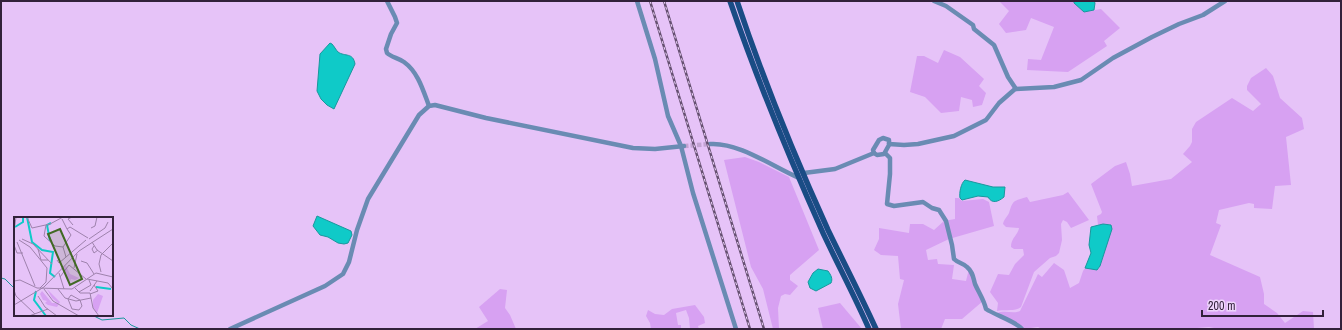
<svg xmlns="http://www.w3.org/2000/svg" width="1342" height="330" font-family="'Archivo Narrow',sans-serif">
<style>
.green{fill:#d7a1f2}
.water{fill:#0fcac8;stroke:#1a979d}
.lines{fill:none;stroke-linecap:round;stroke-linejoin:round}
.stream{stroke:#1a979d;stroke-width:1}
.minor-tunnel{stroke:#c2a3d2;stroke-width:4.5;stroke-dasharray:4.5 2;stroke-linecap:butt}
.minor{stroke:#6a8bb3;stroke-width:4.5}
.major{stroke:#1a4c85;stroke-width:5.5}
.rail-casing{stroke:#654f70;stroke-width:2.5}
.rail{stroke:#eed4fc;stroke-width:1;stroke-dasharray:3;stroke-linecap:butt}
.inset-river{fill:none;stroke:#0fcac8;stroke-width:2}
.inset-road{fill:none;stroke:#9e82ac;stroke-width:1}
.view{fill:#416924;fill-opacity:0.15;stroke:#416924;stroke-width:2}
.inset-edge{fill:none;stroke:#32213a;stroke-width:2}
</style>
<rect width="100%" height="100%" fill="#e6c3f8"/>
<g class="green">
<path d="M999 1H1073L1084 12 1101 9 1120 28 1104 41 1107 46 1068 72 1027 70 1028 59 1041 60 1054 27 1031 18 1026 30 1006 33 999 24 1009 11Z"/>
<path d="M944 50 960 57 984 79 979 86 986 93 982 105 973 107 972 100 961 97 959 111 941 113 925 97 910 92 917 56H924L938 63Z"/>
<path d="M1266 68 1273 76 1280 98 1302 118 1304 129 1286 137 1291 185 1275 186 1272 209 1254 208V204L1249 203 1219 210 1216 223 1221 225 1210 255 1260 277 1264 294V304L1277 313 1285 323 1303 311 1313 312 1314 329H1219L1209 327 1185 329H1042L1038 327 1023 329 997 313C1005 310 1013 314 1020 311L1038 274 1042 277 1054 263 1064 270 1070 288 1079 283 1083 271 1085 268 1099 269 1102 260 1110 224 1098 225 1097 216 1101 214 1102 212 1091 184 1115 166 1126 162 1130 174 1132 186 1171 179 1192 162 1183 154 1190 146 1192 142V129L1196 122 1232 98 1253 111 1261 104 1247 90V86L1251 78Z"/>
<path d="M745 157 759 162 789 177 819 250 790 275V280L798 286 790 295 785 294 781 296 778 308 779 329H773L763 289 751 267 724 160Z"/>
<path d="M1068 192 1089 220 1071 228 1067 222 1063 220 1061 224 1062 240 1059 253 1056 256 1050 258 1034 272 1021 307C1015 312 1004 309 997 311L998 303 990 292 998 274 1009 275 1015 264 1024 255 1023 249H1014L1011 247C1011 238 1018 235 1019 228L1006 227 1003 224C1004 219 1007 217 1009 213 1013 200 1013 201 1027 197L1030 202 1063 195Z"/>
<path d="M955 198H959L962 201 983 199 989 202 994 226 949 239 926 250 928 260 937 259 938 264 954 265 952 279 966 281 969 269 983 301 962 319H945L941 329H901L898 304 904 280 900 279 898 256 881 255 874 250 879 239V228L909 233 910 224H923L934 230 944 221 955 219Z"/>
<path d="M500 289 507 290 505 308 510 315 516 329H475L488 321 479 307Z"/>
<path d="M840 303 862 329H823L818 308Z"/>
<path d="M695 305 704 317 705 323 698 326 699 329H690L689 318 686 310 676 313 678 325H681V329H651L650 323 646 316 648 310 655 314 664 315 672 309Z"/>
</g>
<g class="water">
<path d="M1074 1H1094L1095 3 1094 10 1084 12 1074 3Z"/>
<path d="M330 43 332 44C334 46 336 50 338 52 345 57 353 52 355 64L334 109 327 105 321 99 317 91 320 54Z"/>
<path d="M965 180 993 187H1005L1004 197C998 202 992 204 988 197L978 196 962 200 960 198C959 193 961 183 965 180Z"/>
<path d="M317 216 351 231 352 235 348 243 344 244 338 243 328 237 320 235 313 226Z"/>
<path d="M1103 224 1111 225 1112 229 1100 266 1097 270 1085 268 1091 253 1089 245 1091 227Z"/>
<path d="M818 269 828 271C831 275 833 279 831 283L816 291 810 288 808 282 813 273Z"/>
</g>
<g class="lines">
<g class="stream">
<path d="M1 278 5 279 15 289"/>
<path d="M1 287V289"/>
<path d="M92 315 102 320 124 318 131 325 140 329"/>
</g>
<path class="minor-tunnel" d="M684 146 710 144"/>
<g class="minor">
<path d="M387 1 395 17 397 23 391 34 386 49 387 53C391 57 398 58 404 62 418 72 423 90 429 106"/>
<path d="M637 1 655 59 668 116 681 146 693 193 736 329"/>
<path d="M934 1 946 6 973 25 974 29 994 45 1008 77 1016 89"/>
<path d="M883 138 889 140V145L884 154 877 155 874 153 873 150 879 140Z"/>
<path d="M710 144C739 142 773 167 799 178"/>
<path d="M889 144 904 145 918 144 954 136 986 120 999 103 1015 89 1054 87 1081 80 1113 58 1152 37 1179 24 1203 15 1225 1"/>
<path d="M885 153 890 158V174L887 204 894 206 923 202 932 208 939 210 946 221 952 245 954 259C958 263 963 263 967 267 973 272 973 277 975 284 979 293 984 300 986 309 995 315 1017 322 1022 329"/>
<path d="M804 173 835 169 874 153"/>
<path d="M230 329 325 286 343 274 349 262 357 230 368 199 419 115 429 106 435 105 486 118 633 148 655 149 684 146"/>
</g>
<g class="major">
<path d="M730 1C757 79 789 157 823 233 838 265 855 297 869 329"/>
<path d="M737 1C763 79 794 155 828 230 844 263 861 296 876 329"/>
</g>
<g class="rail-casing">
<g id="rail">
<path d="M650 1 750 329"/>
<path d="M664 1 764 329"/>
</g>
</g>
<use href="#rail" class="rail"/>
</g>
<g transform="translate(14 217)">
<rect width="99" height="99" fill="#e6c3f8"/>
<path d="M52 49 56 57 65 61 61 63 57 62 55 67 48 51ZM33 72 46 85 43 90 34 88 31 86 33 84 29 83 26 77 28 74 38 86H44L38 81ZM84 77 89 79 83 96 79 91V83Z" fill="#d7a1f2"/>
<path class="inset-river" d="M13 0 18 25 28 33 39 35 36 56 41 60M1 10 9 5V0M36 24 33 8 37 6M82 70 97 72M22 74 20 83 32 99"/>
<path class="inset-road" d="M13 0 18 11 36 7 49 0M58 0 54 2 59 8M48 2 53 12 56 10 74 21M32 8 30 19 41 29 49 30 52 40M77 11 81 9 83 0M0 14 2 0M8 22 19 27 38 47M75 22 91 11 94 5M5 23 16 30 33 51 32 65 26 71M3 25 21 69M78 25 83 33 99 44M0 28 3 36H9M80 29 78 32 80 36 84 33M49 30 57 18 53 12M24 32 27 43H34M43 43 45 46 72 23M67 44 73 46 80 57M55 48 72 62M60 51 63 37M87 55 85 47 87 38 99 26M45 56 50 72M46 60 55 48M73 62 94 66 99 72M0 64 6 63 23 71 58 72 82 56 99 60M61 71 66 76H76L79 91 85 99M30 72 39 84 65 99M44 72 51 81 62 84 77 81M0 73 2 79 21 97M76 74 83 64M65 75 77 68 75 63M76 77 84 74 80 68M57 78 66 83 68 89 65 93 58 92 54 82ZM24 79 31 90 43 99M0 88 30 70 65 34 99 12M15 99 34 92"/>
<path class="view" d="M46 12 68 62 56 68 34 17Z"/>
<rect width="99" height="99" class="inset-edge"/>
</g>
<rect width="1342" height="330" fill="none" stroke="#32213a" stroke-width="4"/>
<path d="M1202 310v6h121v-6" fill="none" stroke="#32213a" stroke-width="2"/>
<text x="1208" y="310" font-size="12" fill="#32213a" stroke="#eed4fc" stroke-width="3" paint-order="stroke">200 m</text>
</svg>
